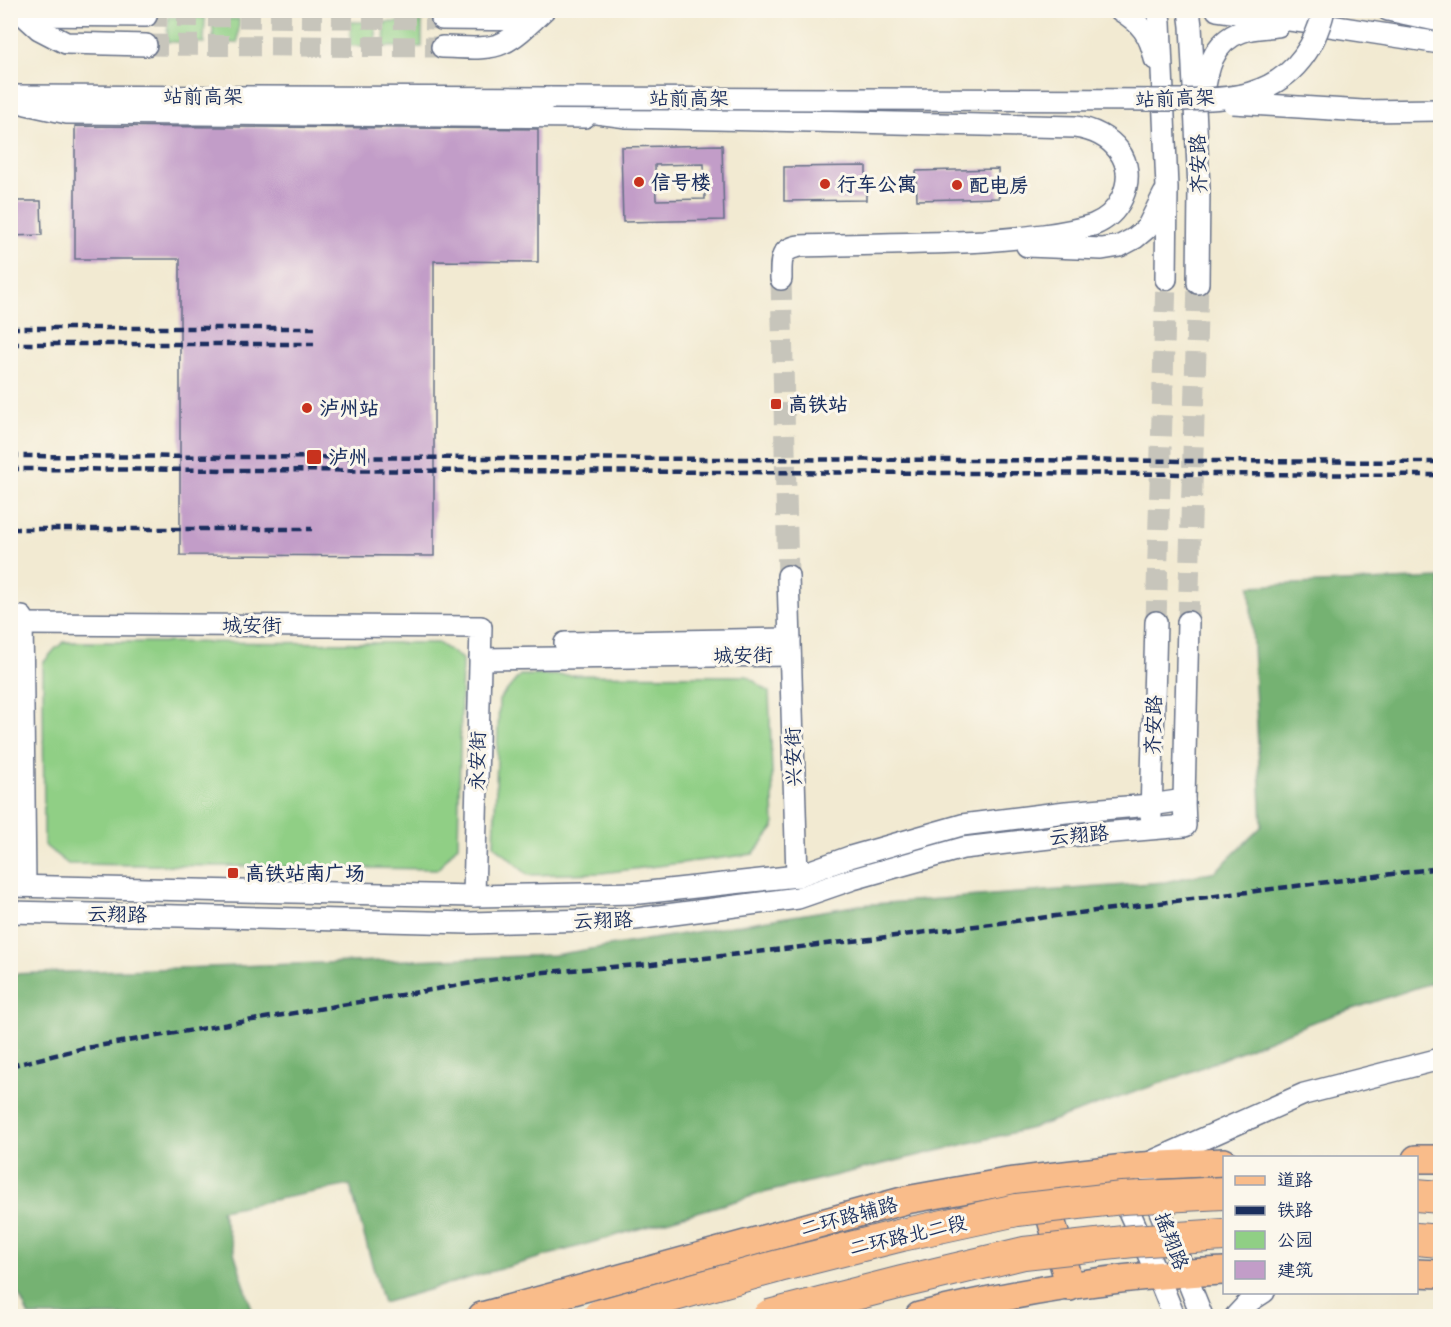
<svg xmlns="http://www.w3.org/2000/svg" width="1451" height="1327" font-family="'Architects Daughter','LXGW WenKai TC',sans-serif">
<style>
.green{fill:#90cf85;stroke:#567f72;stroke-width:1.5}
.forest{fill:#74b272;stroke:#487068;stroke-width:1.5}
.building{fill:#c29dc8;fill-rule:evenodd}
.lines{fill:none;stroke-linecap:round;stroke-linejoin:round}
.minor-tunnel{stroke:#c7c5bb;stroke-width:21;stroke-dasharray:21 10;stroke-linecap:butt}
.minor-casing{stroke:#667087;stroke-width:24}
.major-casing{stroke:#667087;stroke-width:30}
.highway-casing{stroke:#667087;stroke-width:34}
.minor{stroke:#fff;stroke-width:21}
.major{stroke:#f9bc8a;stroke-width:27}
.highway{stroke:#f9bc8a;stroke-width:32}
.rail{stroke:#1b2f5e;stroke-width:4.5;stroke-dasharray:9 4.5;stroke-linecap:butt}
.minor-bridge-casing{stroke:#667087;stroke-width:24;stroke-linecap:butt}
.highway-bridge-casing{stroke:#667087;stroke-width:34;stroke-linecap:butt}
.minor-bridge{stroke:#fff;stroke-width:21}
.highway-bridge{stroke:#f9bc8a;stroke-width:32}
.poi-dot{fill:#c8321e;stroke:#fbf7ec;stroke-width:2}
.labels{text-anchor:middle;stroke-width:6;stroke-linejoin:round;paint-order:stroke}
.street-label{font-size:20px;fill:#1b2f5e;stroke:#fbf7ec}
.poi-label{font-size:20px;font-weight:bold;fill:#1b2f5e;stroke:#fbf7ec;text-anchor:start}
</style>
<rect width="100%" height="100%" fill="#fbf7ec"/>
<filter id="ink" filterUnits="userSpaceOnUse"><feTurbulence type="fractalNoise" baseFrequency=".0167" numOctaves="2"/><feDisplacementMap in="SourceGraphic" scale="12" xChannelSelector="R" yChannelSelector="G"/><feConvolveMatrix kernelMatrix="1 2 1 2 8 2 1 2 1" color-interpolation-filters="sRGB"/></filter>
<filter id="wash" filterUnits="userSpaceOnUse"><feTurbulence type="fractalNoise" baseFrequency=".008" numOctaves="4" result="noise"/><feDisplacementMap in="SourceGraphic" scale="24" xChannelSelector="R" yChannelSelector="G"/><feGaussianBlur stdDeviation="1.35" result="paint"/><feColorMatrix in="noise" values="0 0 0 0 0 0 0 0 0 0 0 0 0 0 0 0 0 1.4 0 .05"/><feComposite in="paint" operator="in"/></filter>
<g filter="url(#wash)">
<rect width="100%" height="100%" fill="#f2ead2"/>
<g class="green">
<path d="M168 17 205 18 204 43 167 42Z"/>
<path d="M213 19H239L238 43H213Z"/>
<path d="M351 22H376V46H350Z"/>
<path d="M385 22 422 23V47H384Z"/>
<path d="M64 642 438 643 462 659 458 845 438 869 68 864 44 845 43 663 55 649Z"/>
<path d="M520 675 747 676 769 692 774 828 753 854 602 873 528 875 494 845 499 700Z"/>
</g>
<path class="forest" d="M1440 578V980L1310 1023 1178 1077 1032 1128 763 1193 383 1303 350 1185 221 1210 254 1316H29L11 1278V974L554 955 860 905 1165 882 1216 871 1262 826 1250 586Z"/>
<g id="blocks">
<g class="building">
<path d="M75 126 538 129V262L434 261V556L180 555V259H75Z"/>
<path d="M722 145 724 220 623 222 621 147ZM704 164 705 199 656 200 655 165Z"/>
<path d="M866 166V200L784 201V167Z"/>
<path d="M998 169 999 198 917 200 916 171Z"/>
<path d="M10 201H41L42 235 10 236Z"/>
</g>
</g>
</g>
<g filter="url(#ink)">
<use href="#blocks" fill-opacity="0" stroke="#667087" stroke-width="1.5"/>
<g class="lines">
<g class="minor-tunnel">
<path d="M146 16 442 19"/>
<path d="M146 45 442 47"/>
<path d="M781 279 788 576"/>
<path d="M1156 622 1166 279"/>
<path d="M1188 622 1198 283"/>
</g>
<g class="minor-casing">
<g id="minor">
<path d="M18 10 39 29 66 43 146 45"/>
<path d="M1120 10C1141 23 1150 34 1155 59"/>
<path d="M1158 10 1160 22 1167 188 1166 279"/>
<path d="M1189 10 1191 26 1199 188 1198 283"/>
<path d="M1217 10 1304 22 1440 43"/>
<path d="M1388 10 1440 21"/>
<path d="M23 15 146 16"/>
<path d="M442 19 533 20"/>
<path d="M442 47C461 47 486 51 503 43 518 36 532 21 544 10"/>
<path d="M10 96 551 98 570 106 589 112 627 117 1075 127C1112 132 1139 161 1122 198 1116 211 1106 220 1093 225 1060 235 1018 238 984 241 923 244 861 244 800 246 779 249 781 261 781 279"/>
<path d="M1203 98C1207 71 1212 42 1241 32 1253 27 1266 28 1278 26"/>
<path d="M26 104 67 113 585 117"/>
<path d="M1027 246 1102 249 1120 246 1135 238 1147 228 1164 194"/>
<path d="M788 576 797 876"/>
<path d="M17 617H22L25 886"/>
<path d="M23 624 481 627 474 896"/>
<path d="M565 643 790 639"/>
<path d="M480 659 790 655"/>
<path d="M1151 816 1156 622"/>
<path d="M10 886 474 896 640 893 797 876 850 857 962 825 1066 812 1151 805 1184 800"/>
<path d="M10 912 469 923 635 919 798 898 853 879 963 848 1067 836 1185 826 1184 800 1188 622"/>
<path d="M1119 1189 1157 1274 1174 1316"/>
<path d="M1202 1316 1142 1166 1304 1094 1440 1059"/>
<path d="M1236 1316 1250 1301 1264 1292"/>
</g>
</g>
<g class="major-casing">
<g id="major">
<path d="M1416 1159H1440"/>
<path d="M1042 1187 1070 1287"/>
<path d="M1416 1273 1440 1274"/>
<path d="M482 1316 906 1200 1007 1182 1039 1178 1142 1166 1224 1162"/>
<path d="M919 1316C1019 1291 1122 1275 1224 1271"/>
</g>
</g>
<g class="highway-casing">
<g id="highway">
<path d="M1416 1195 1440 1197"/>
<path d="M1416 1239 1440 1241"/>
</g>
</g>
<use href="#minor" class="minor"/>
<use href="#major" class="major"/>
<use href="#highway" class="highway"/>
<g class="rail">
<path d="M10 328H315"/>
<path d="M10 344H314"/>
<path d="M10 456 1440 462"/>
<path d="M10 469 1440 475"/>
<path d="M10 529H312"/>
<path d="M10 1066 80 1049 532 973 652 964 879 938 1440 868"/>
</g>
<g class="minor-bridge-casing">
<g id="minor-bridge">
<path d="M551 98 1184 100C1206 99 1229 99 1250 93 1291 81 1314 51 1324 10"/>
<path d="M1233 103 1363 111 1440 110"/>
</g>
</g>
<g class="highway-bridge-casing">
<g id="highway-bridge">
<path d="M599 1316 779 1266 902 1235 1017 1210 1122 1198 1224 1193"/>
<path d="M769 1316 902 1282 1024 1253 1133 1241 1224 1235"/>
</g>
</g>
<use href="#minor-bridge" class="minor-bridge"/>
<use href="#highway-bridge" class="highway-bridge"/>
</g>
</g>
<g class="poi-dot">
<circle cx="639" cy="182" r="6"/>
<circle cx="825" cy="184" r="6"/>
<circle cx="957" cy="185" r="6"/>
<rect x="770" y="398" width="12" height="12" rx="3"/>
<circle cx="307" cy="408" r="6"/>
<rect x="306" y="449" width="16" height="16" rx="3"/>
<rect x="227" y="867" width="12" height="12" rx="3"/>
</g>
<g class="labels">
<g class="street-label">
<text x="203" y="103">站前高架</text>
<text x="689" y="105">站前高架</text>
<text transform="translate(1175 98) rotate(-2)" y="7">站前高架</text>
<text transform="translate(1198 164) rotate(-92)" y="7">齐安路</text>
<text x="252" y="632">城安街</text>
<text transform="translate(743 655) rotate(-1)" y="7">城安街</text>
<text transform="translate(1153 725) rotate(-88)" y="7">齐安路</text>
<text transform="translate(793 757) rotate(-92)" y="7">兴安街</text>
<text transform="translate(477 761) rotate(-89)" y="7">永安街</text>
<text transform="translate(1079 835) rotate(-5)" y="7">云翔路</text>
<text transform="translate(117 914) rotate(1)" y="7">云翔路</text>
<text transform="translate(603 920) rotate(-2)" y="7">云翔路</text>
<text transform="translate(849 1216) rotate(-15)" y="7">二环路辅路</text>
<text transform="translate(908 1235) rotate(-13)" y="7">二环路北二段</text>
<text transform="translate(1172 1241) rotate(69)" y="7">摇翔路</text>
</g>
<g class="poi-label">
<text x="651" y="189">信号楼</text>
<text x="837" y="191">行车公寓</text>
<text x="969" y="192">配电房</text>
<text x="788" y="411">高铁站</text>
<text x="319" y="415">泸州站</text>
<text x="328" y="464">泸州</text>
<text x="245" y="880">高铁站南广场</text>
</g>
</g>
<rect width="1451" height="1327" fill="none" stroke="#fbf7ec" stroke-width="36"/>
<rect x="1223" y="1156" width="195" height="138" fill="#fbf7ec" stroke="#a1a7b3" stroke-width="1.5"/>
<rect x="1235" y="1176" width="30" height="9" fill="#f9bc8a" stroke="#a1a7b3" stroke-width="1.5"/>
<text x="1277" y="1186" font-size="18" fill="#1b2f5e">道路</text>
<rect x="1235" y="1206" width="30" height="9" fill="#1b2f5e" stroke="#a1a7b3" stroke-width="1.5"/>
<text x="1277" y="1216" font-size="18" fill="#1b2f5e">铁路</text>
<rect x="1235" y="1231" width="30" height="18" fill="#90cf85" stroke="#a1a7b3" stroke-width="1.5"/>
<text x="1277" y="1246" font-size="18" fill="#1b2f5e">公园</text>
<rect x="1235" y="1261" width="30" height="18" fill="#c29dc8" stroke="#a1a7b3" stroke-width="1.5"/>
<text x="1277" y="1276" font-size="18" fill="#1b2f5e">建筑</text>
</svg>
